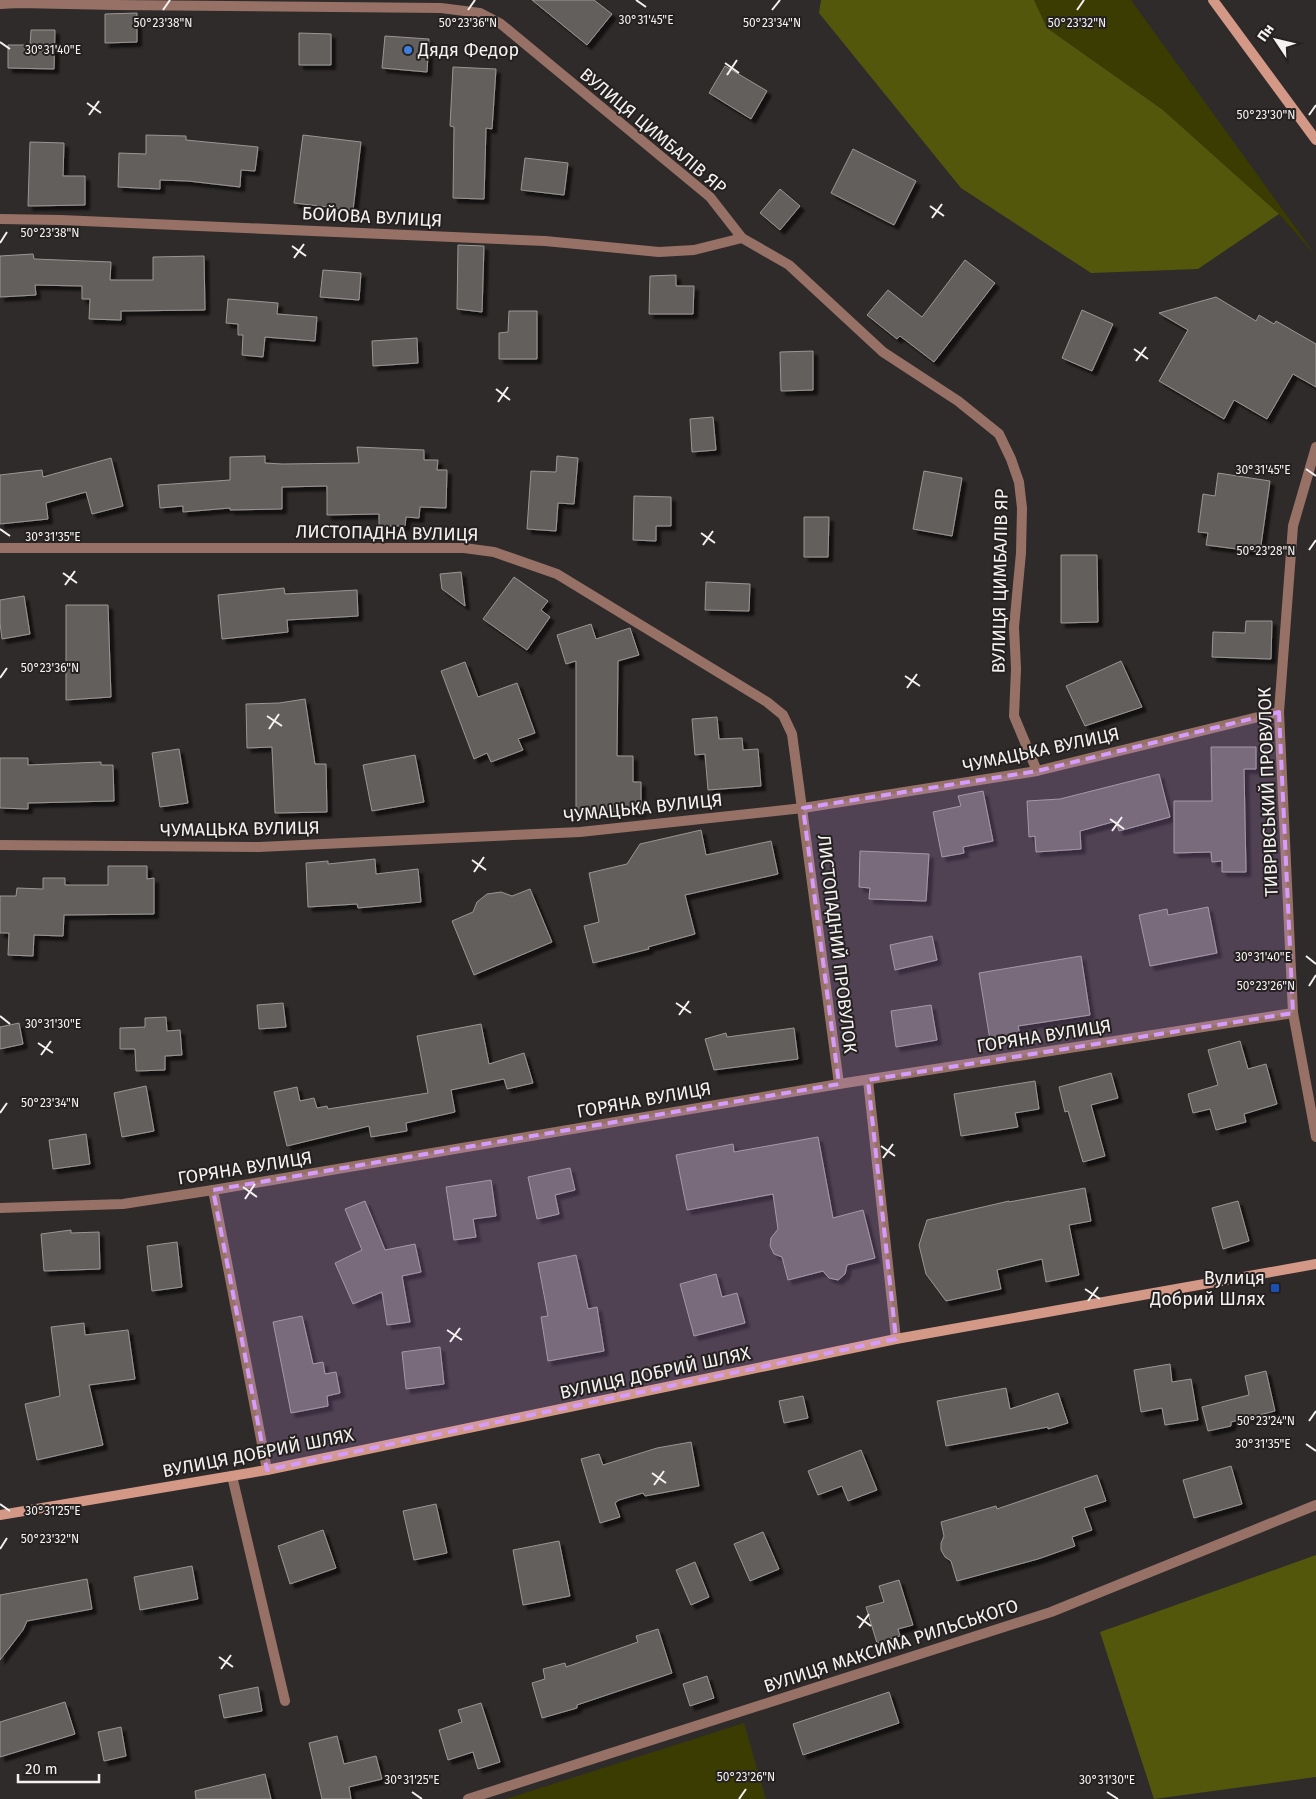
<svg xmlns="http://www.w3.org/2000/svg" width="1316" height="1799" font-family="'Fira Sans',sans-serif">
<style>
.green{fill:#3a3c02}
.forest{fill:#53570c}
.building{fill:#635f5d;stroke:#9a9694;filter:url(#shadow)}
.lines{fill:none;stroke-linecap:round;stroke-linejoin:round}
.street{stroke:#977166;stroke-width:10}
.secondary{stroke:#d49886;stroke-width:10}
.marked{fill:#d59cfb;fill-opacity:0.2;stroke:#d59cfb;stroke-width:4;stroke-dasharray:10 6;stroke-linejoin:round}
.ticks{fill:none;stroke:#f4f2f1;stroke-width:2}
.shop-dot{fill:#3f7fe0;stroke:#252120;stroke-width:2}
.transit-dot{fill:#1a4fb4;stroke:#252120;stroke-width:2}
.labels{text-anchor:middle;stroke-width:4;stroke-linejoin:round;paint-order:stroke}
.poi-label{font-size:18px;fill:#f4f2f1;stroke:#252120;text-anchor:start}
.street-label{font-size:18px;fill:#f4f2f1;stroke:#252120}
.ticks-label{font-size:12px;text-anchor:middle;fill:#f4f2f1;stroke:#252120;stroke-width:4;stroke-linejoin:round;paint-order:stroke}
</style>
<defs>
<filter id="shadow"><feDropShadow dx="4.5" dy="4.5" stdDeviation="1" flood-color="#0009"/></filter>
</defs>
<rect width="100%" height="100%" fill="#2f2b2a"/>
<g class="green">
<path d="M1034 0H1131L1316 256 1279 214 1163 110 1047 28Z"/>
<path d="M744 1723 766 1799H506Z"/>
</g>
<g class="forest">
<path d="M821 0H1034L1047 28 1163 110 1279 214 1198 269 1091 273 961 188 819 13Z"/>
<path d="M1316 1555V1777L1154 1799 1100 1632Z"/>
</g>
<g class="building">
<path d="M532 0H594L612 14 587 45Z"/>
<path d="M137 13V42L105 43V14Z"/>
<path d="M31 30H55L54 69 8 68V45H30Z"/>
<path d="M299 33 331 34V65H299Z"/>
<path d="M385 36 429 39 427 72 382 68Z"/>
<path d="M725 66 767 91 751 119 709 93Z"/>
<path d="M453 67 496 69 492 129 486 128 484 199 453 198 454 127 450 126Z"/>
<path d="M146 135 186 136V140L258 147 255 171 241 170 240 187 188 181 160 180V189L118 187 119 153 146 154Z"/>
<path d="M303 135 361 142 353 210 294 203Z"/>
<path d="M30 142 64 143 63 176H85V205L28 206Z"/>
<path d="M853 149 916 181 894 225 831 193Z"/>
<path d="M525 158 568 163 564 195 521 190Z"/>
<path d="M780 189 800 206 780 230 760 213Z"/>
<path d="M458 245 484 246 482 312 457 309Z"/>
<path d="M33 254 34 259 111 262 110 280H153V257L204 256 205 310 121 311V320L89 319 90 299H82V286L35 285 36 295 0 297V256Z"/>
<path d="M965 260 995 283 934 362 900 336 897 339 867 315 888 290 922 317Z"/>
<path d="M323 270 361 273 359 300 320 297Z"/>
<path d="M676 275V286H694L693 314H649L650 276Z"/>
<path d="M1216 297 1256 321 1259 315 1274 324 1276 321 1316 344V387L1293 374 1267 419 1234 400 1224 419 1159 381 1188 330 1159 313Z"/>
<path d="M228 299 278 303 277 314 317 317 315 341 265 337 263 357 242 355 243 335H238V324L226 323Z"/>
<path d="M1082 310 1113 324 1092 371 1062 358Z"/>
<path d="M509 311H537V359H499V333L508 332Z"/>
<path d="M417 338 418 363 373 366 372 341Z"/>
<path d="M813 351V390L781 391 780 352Z"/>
<path d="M713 417 716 450 692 452 690 419Z"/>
<path d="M357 447 424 450V460H438L437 470H447L446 508 420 507 419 518 406 517 405 526H379V514L327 515V486L282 487V509L230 510V508L183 512V506L160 508 158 485 230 480V457L265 456V463L282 464 359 463Z"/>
<path d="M557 456 578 458 574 504 558 503 556 531 527 529 531 471 556 472Z"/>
<path d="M111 458 123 506 92 514 86 492 46 503 48 519 0 524V475L42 470 43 477Z"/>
<path d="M924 471 962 478 952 536 913 529Z"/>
<path d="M1218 473 1270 481 1260 552 1206 545 1208 533 1198 532 1203 494 1215 496Z"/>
<path d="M634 496 671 497V526H656V541L633 540Z"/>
<path d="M804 517H829L828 557H804Z"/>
<path d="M1061 555H1097L1098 622 1061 623Z"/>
<path d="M461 572 465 606 442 589 440 574Z"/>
<path d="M514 577 548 601 541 610 550 617 527 650 483 619Z"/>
<path d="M706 582 750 584 749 611 705 610Z"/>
<path d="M284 588 285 594 357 590 358 616 287 620 288 632 222 639 218 595Z"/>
<path d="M24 596 30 634 2 639 0 623V600Z"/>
<path d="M66 605H108L111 697 66 700Z"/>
<path d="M1246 621H1272L1271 659 1212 657 1213 632 1245 633Z"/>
<path d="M591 624 596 639 630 628 639 655 618 661 617 756H633V782H641V812L576 811V661L566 664 557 635Z"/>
<path d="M1121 661 1142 707 1085 726 1066 686Z"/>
<path d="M465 662 478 697 517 683 535 733 518 739 523 750 491 762 487 753 474 759 441 671Z"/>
<path d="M305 699 315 764H326L327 812 275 813 272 747 247 748 246 704 279 703Z"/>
<path d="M717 717 719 739 742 738 743 750 758 749 761 786 708 790 705 754 695 755 692 719Z"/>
<path d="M1211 747H1256V769H1244L1246 872H1222V861L1212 862 1211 852 1174 853V801H1212Z"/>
<path d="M179 749 188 803 160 807 152 753Z"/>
<path d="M415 755 424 802 372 811 363 765Z"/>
<path d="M0 758H28V765L101 762V765H113L114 801 28 803V809L0 808Z"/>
<path d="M1159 774 1170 817 1119 831 1116 821 1080 831 1081 849 1036 852 1035 836 1029 837 1027 801 1060 799Z"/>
<path d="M983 791 993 841 963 847 964 853 942 857 933 812 961 806 958 796Z"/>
<path d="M701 830 706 855 771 841 778 874 685 895 695 934 648 947 649 949 593 963 584 926 599 922 589 873 627 864 640 844Z"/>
<path d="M860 851 929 854 926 901 869 899 870 888 859 887Z"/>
<path d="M375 859 376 874 418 869 421 902 358 908 357 904 308 907 306 863 328 861V864Z"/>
<path d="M108 866H147V879L154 878V914L64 915 63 936 34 935 33 956 8 955 9 933H0V896H16L17 888 43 889V878H65V885H108Z"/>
<path d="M530 889 552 942 474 975 452 921 473 912 477 902 487 894 501 892 512 896Z"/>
<path d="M1208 907 1217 953 1150 966 1139 915 1167 909 1168 915Z"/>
<path d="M932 936 937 960 895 970 890 945Z"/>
<path d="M1081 956 1090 1015 1018 1026 1020 1035 990 1040 979 973Z"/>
<path d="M283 1003 286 1027 259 1029 257 1005Z"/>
<path d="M931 1005 937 1040 896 1047 891 1011Z"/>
<path d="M166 1017 167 1031 180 1030 182 1055 165 1056V1070L136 1071 135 1049H120V1028L145 1027V1018Z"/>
<path d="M19 1023 23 1044 0 1049V1027Z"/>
<path d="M481 1024 489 1064 524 1053 533 1083 507 1089 504 1079 451 1090 455 1112 406 1123 407 1131 371 1137 369 1126 287 1146 274 1092 297 1087 300 1101 314 1098 317 1108 327 1106 328 1109 428 1093 417 1036Z"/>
<path d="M794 1028 798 1059 714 1070 705 1039 726 1033 727 1037Z"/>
<path d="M1240 1041 1248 1069 1266 1064 1277 1104 1244 1114 1246 1122 1216 1130 1210 1109 1193 1113 1188 1094 1218 1085 1208 1050Z"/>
<path d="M1111 1073 1118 1098 1091 1105 1105 1156 1083 1162 1068 1111 1065 1112 1059 1087Z"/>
<path d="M1035 1081 1039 1109 1015 1113 1018 1127 961 1136 954 1094Z"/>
<path d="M146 1086 154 1131 122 1137 114 1093Z"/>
<path d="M86 1134 90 1164 53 1169 49 1140Z"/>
<path d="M818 1137 833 1218 863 1210 875 1258 847 1265 845 1274 838 1280 829 1278 823 1271 788 1280 782 1257 774 1254 770 1246 771 1238 778 1229 773 1194 687 1210 676 1155 733 1144 734 1152Z"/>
<path d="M570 1168 575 1190 555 1195 559 1214 537 1219 528 1177Z"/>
<path d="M491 1180 496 1216 473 1219 476 1237 454 1240 446 1187Z"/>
<path d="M1085 1188 1091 1221 1069 1225 1079 1275 1046 1282 1042 1259 997 1270 1001 1289 946 1301 926 1274 919 1245 927 1220 1009 1201V1202Z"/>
<path d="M365 1201 385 1250 415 1244 421 1272 402 1276 410 1322 387 1325 382 1292 353 1304 335 1263 362 1250 345 1209Z"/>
<path d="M1238 1201 1249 1241 1223 1249 1212 1208Z"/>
<path d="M71 1230V1233L99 1232 100 1269 44 1271 41 1234Z"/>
<path d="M177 1242 182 1287 152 1291 147 1246Z"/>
<path d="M576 1255 588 1309 597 1307 604 1351 548 1361 541 1317 548 1316 538 1263Z"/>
<path d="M716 1274 722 1297 737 1293 745 1323 694 1336 680 1284Z"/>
<path d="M302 1316 313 1364 323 1362 325 1374 336 1372 340 1393 327 1396 328 1406 291 1413 273 1322Z"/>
<path d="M84 1323 85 1335 128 1330 135 1379 89 1385 103 1445 37 1460 25 1404 60 1396 51 1327Z"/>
<path d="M440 1347 444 1384 406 1389 402 1352Z"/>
<path d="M1170 1364 1172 1382 1191 1379 1198 1420 1165 1425 1162 1408 1141 1412 1134 1370Z"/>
<path d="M1266 1371 1275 1411 1231 1422V1426L1208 1431 1202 1407 1249 1395 1245 1376Z"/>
<path d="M1006 1388 1010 1409 1058 1393 1068 1423 1048 1429V1427L946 1446 937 1401Z"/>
<path d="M803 1396 808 1418 784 1423 779 1401Z"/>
<path d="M691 1442 699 1486 645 1496 643 1493 619 1500 615 1503 620 1517 600 1523 581 1459 599 1454 603 1465 657 1448Z"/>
<path d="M861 1450 877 1490 848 1501 842 1486 818 1495 808 1471Z"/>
<path d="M1231 1466 1242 1504 1194 1518 1183 1480Z"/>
<path d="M1097 1475 1106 1501 1084 1508 1092 1530 1072 1537 1075 1546 1038 1559 957 1581 951 1561 945 1557 941 1550V1543L944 1536 941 1522 996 1506 997 1509Z"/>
<path d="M436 1504 447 1553 414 1560 403 1511Z"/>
<path d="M323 1530 336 1568 290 1584 278 1546Z"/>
<path d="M763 1532 779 1569 750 1581 734 1544Z"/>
<path d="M559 1541 570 1596 523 1605 513 1550Z"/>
<path d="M695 1562 709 1597 691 1605 676 1570Z"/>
<path d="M192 1566 198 1599 140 1610 134 1577Z"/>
<path d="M87 1579 92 1609 27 1621 23 1630 0 1660V1595Z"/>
<path d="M899 1580 913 1625 898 1629 900 1636 877 1643 866 1607 884 1602 879 1586Z"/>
<path d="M658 1629 672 1673 577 1705V1708L542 1718 532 1683 545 1679 543 1669 565 1663 566 1667 638 1642 636 1636Z"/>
<path d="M707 1676 714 1698 690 1706 683 1684Z"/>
<path d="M258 1687 262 1711 224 1718 219 1695Z"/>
<path d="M889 1692 899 1723 803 1755 793 1724Z"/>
<path d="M65 1702 75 1734 0 1757V1722Z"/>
<path d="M481 1703 500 1762 478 1769 473 1752 448 1760 439 1730 462 1722 458 1710Z"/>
<path d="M121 1727 126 1756 104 1761 98 1732Z"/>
<path d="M337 1736 344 1764 376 1756 382 1779 349 1787 351 1799H322L309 1743Z"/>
<path d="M265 1774 271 1799H196L195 1791Z"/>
</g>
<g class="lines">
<g class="street">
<path d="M0 4 19 3 116 5 441 8 480 13 501 24 710 197 742 238 789 265 883 352 958 401 999 434 1011 459 1019 482 1022 508 1021 553 1014 627 1016 669 1014 716 1037 771"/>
<path d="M0 219 61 220 545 241 659 252 694 250 742 238"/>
<path d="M1316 447 1293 526 1279 712 1293 1013 1316 1137"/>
<path d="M0 548H464L494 552 557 574 767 702 783 715 792 734 839 1084"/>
<path d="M0 845 259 847 580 832 803 808 1037 771 1279 712"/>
<path d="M868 1080 896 1339"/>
<path d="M213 1190 267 1470"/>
<path d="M0 1208 123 1204 213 1190 839 1084 1293 1013"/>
<path d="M232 1476 285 1701"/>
<path d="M468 1799 1051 1612 1316 1505"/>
</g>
<g class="secondary">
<path d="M1213 0 1316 140"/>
<path d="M0 1515 267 1470 896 1339 1316 1264"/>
</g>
</g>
<path class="marked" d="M1279 712 1293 1013 868 1080 896 1339 267 1470 213 1190 839 1084 803 808 1037 771Z"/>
<path class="ticks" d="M636 0 646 7M163 10 170 0M468 10 475 0M772 10 780 0M1077 10 1084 0M0 42 10 49M725 63 739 73M727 75 737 60M87 103 101 113M89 115 99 101M1309 115 1316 105M930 206 944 216M932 218 942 204M0 243 7 232M292 246 306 256M294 258 304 244M1134 349 1148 359M1136 361 1146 347M496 389 510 400M498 402 508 387M1306 469 1316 476M0 529 10 536M701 533 715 543M703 545 713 531M1309 550 1316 540M63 573 77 583M65 585 75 571M905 676 920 686M0 678 7 668M907 688 917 674M267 716 282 726M269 729 279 714M1110 819 1124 829M1112 831 1122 817M472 860 486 870M474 872 484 857M1306 956 1316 964M1309 986 1316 975M676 1003 691 1013M679 1015 689 1001M0 1016 10 1024M38 1043 53 1053M41 1055 51 1041M0 1113 7 1103M881 1146 895 1156M883 1158 893 1144M243 1187 257 1197M245 1199 255 1184M1085 1289 1100 1299M1088 1301 1098 1287M447 1330 462 1340M450 1342 460 1328M1309 1421 1316 1411M1306 1444 1316 1451M652 1473 666 1483M654 1485 664 1471M0 1504 10 1511M0 1549 7 1538M857 1616 871 1626M859 1628 869 1614M219 1657 233 1667M221 1669 231 1655M412 1792 422 1799M1107 1792 1118 1799M739 1799 746 1789"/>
<circle class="shop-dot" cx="408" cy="50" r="5"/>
<rect class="transit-dot" x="1270" y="1283" width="10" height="10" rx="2.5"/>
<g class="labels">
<g class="poi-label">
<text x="418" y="56">Дядя Федор</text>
<text x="1265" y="1284" text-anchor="end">Вулиця<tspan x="1265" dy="21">Добрий Шлях</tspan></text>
</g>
<g class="street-label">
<text transform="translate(653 131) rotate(40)" y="6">ВУЛИЦЯ ЦИМБАЛІВ ЯР</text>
<text transform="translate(372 217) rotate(3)" y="6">БОЙОВА ВУЛИЦЯ</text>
<text transform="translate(387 533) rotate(1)" y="6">ЛИСТОПАДНА ВУЛИЦЯ</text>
<text transform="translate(1000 581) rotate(-89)" y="6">ВУЛИЦЯ ЦИМБАЛІВ ЯР</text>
<text transform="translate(1041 750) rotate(-12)" y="6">ЧУМАЦЬКА ВУЛИЦЯ</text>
<text transform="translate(1268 792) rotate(-92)" y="6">ТИВРІВСЬКИЙ ПРОВУЛОК</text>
<text transform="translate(643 808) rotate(-6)" y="6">ЧУМАЦЬКА ВУЛИЦЯ</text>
<text transform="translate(240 829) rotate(-1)" y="6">ЧУМАЦЬКА ВУЛИЦЯ</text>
<text transform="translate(837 944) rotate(83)" y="6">ЛИСТОПАДНИЙ ПРОВУЛОК</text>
<text transform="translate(1044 1036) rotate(-9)" y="6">ГОРЯНА ВУЛИЦЯ</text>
<text transform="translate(644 1100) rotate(-10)" y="6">ГОРЯНА ВУЛИЦЯ</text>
<text transform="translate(245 1168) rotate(-9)" y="6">ГОРЯНА ВУЛИЦЯ</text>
<text transform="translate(655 1373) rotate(-12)" y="6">ВУЛИЦЯ ДОБРИЙ ШЛЯХ</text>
<text transform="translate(258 1453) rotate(-11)" y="6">ВУЛИЦЯ ДОБРИЙ ШЛЯХ</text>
<text transform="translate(891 1646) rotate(-18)" y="6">ВУЛИЦЯ МАКСИМА РИЛЬСЬКОГО</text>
</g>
</g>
<g class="ticks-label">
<text x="646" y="24">30°31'45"E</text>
<text x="163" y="27">50°23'38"N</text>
<text x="468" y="27">50°23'36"N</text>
<text x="772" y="27">50°23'34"N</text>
<text x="1077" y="27">50°23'32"N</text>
<text x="53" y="54">30°31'40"E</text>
<text x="1266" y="119">50°23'30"N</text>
<text x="50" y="237">50°23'38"N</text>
<text x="1263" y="474">30°31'45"E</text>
<text x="53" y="541">30°31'35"E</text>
<text x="1266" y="555">50°23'28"N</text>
<text x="50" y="672">50°23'36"N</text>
<text x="1263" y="961">30°31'40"E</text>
<text x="1266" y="990">50°23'26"N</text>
<text x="53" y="1028">30°31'30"E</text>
<text x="50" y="1107">50°23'34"N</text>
<text x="1266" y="1425">50°23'24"N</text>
<text x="1263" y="1448">30°31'35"E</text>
<text x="53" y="1515">30°31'25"E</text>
<text x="50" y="1543">50°23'32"N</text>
<text x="746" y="1781">50°23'26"N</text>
<text x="412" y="1784">30°31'25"E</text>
<text x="1107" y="1784">30°31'30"E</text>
</g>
<g transform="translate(1276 40) rotate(305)" stroke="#252120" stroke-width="4" paint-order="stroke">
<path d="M0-4L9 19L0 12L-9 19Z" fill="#f4f2f1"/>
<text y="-8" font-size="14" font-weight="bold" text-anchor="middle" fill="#f4f2f1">Пн</text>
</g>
<path d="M18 1774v8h81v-8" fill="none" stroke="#f4f2f1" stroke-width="2.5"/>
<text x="25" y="1774" font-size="15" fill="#f4f2f1" stroke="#252120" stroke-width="4" paint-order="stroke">20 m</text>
</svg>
